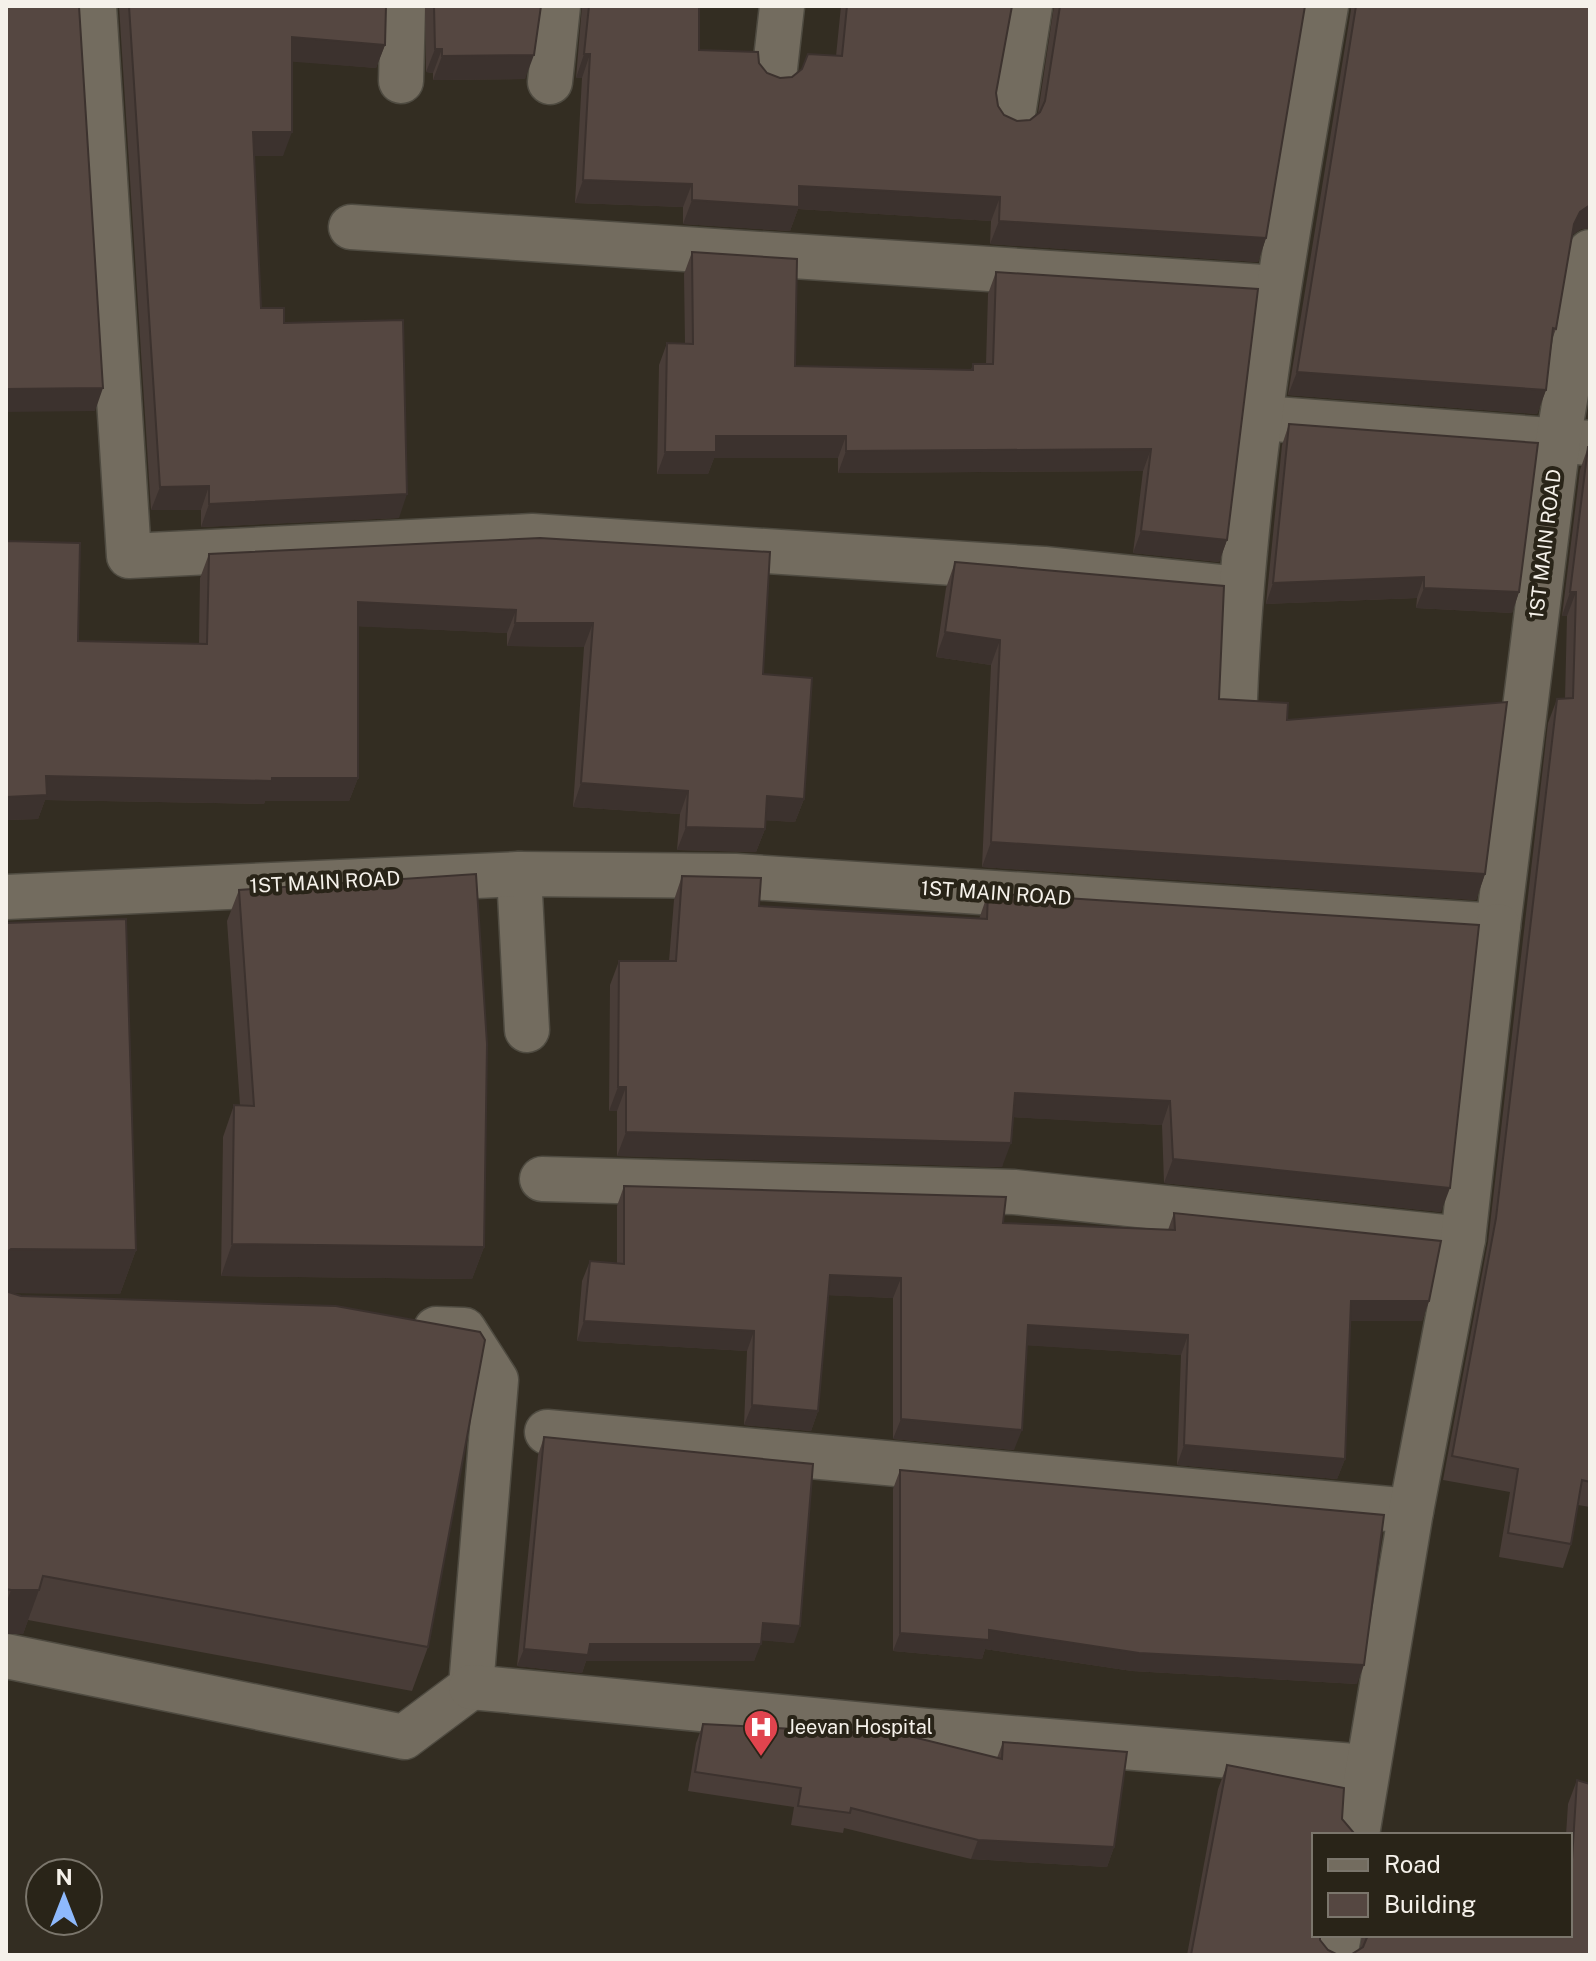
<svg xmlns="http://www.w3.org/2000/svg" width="1596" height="1961" font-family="'Public Sans',sans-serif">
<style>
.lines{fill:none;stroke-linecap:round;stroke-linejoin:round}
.minor-casing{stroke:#4f4b41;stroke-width:47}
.minor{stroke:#736c5f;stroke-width:44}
.wall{fill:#493d38}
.shaded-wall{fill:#3c322e}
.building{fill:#554741;stroke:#3c322e;stroke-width:2}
.labels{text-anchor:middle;stroke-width:8;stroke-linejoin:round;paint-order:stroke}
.street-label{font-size:20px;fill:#f5f1ea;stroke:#292418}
.poi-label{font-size:20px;fill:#f5f1ea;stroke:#292418;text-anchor:start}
</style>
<rect width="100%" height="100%" fill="#332d22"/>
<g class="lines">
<g class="minor-casing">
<g id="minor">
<path d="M94 6 129 556 532 536 1044 569 1239 589"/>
<path d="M774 77 782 6"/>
<path d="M401 81 403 6"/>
<path d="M550 82 558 6"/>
<path d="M1012 120 1030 6"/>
<path d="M351 227 1278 288"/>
<path d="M1262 418 1590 443"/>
<path d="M1235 698C1244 465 1287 235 1326 6"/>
<path d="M519 874 527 1030"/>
<path d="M6 897 519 874 735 876 1498 926 1558 441 1590 252"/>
<path d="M542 1179 1014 1192 1463 1239"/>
<path d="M547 1432 1411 1511"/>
<path d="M6 1656 404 1737 471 1687 496 1380 464 1330 436 1329"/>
<path d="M471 1687 927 1731 1366 1767"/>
<path d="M1357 1835 1411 1511 1463 1239 1498 926"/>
<path d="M1335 1955 1339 1935"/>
</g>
</g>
<use href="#minor" class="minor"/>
</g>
<g class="wall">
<path d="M119 6H386L385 45 376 68 292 61 283 156H254L261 308 284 323 399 518 201 527V510H151Z"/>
<path d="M425 6H541L525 79 433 80V73L426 72Z"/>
<path d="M582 6H699V50L759 63 767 73 780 78 792 77 836 56 841 6H1012L996 93 998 106 1004 115 1017 121 1030 120 1038 113 1054 6H1305L1266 238 1258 262 990 244 991 221 798 209 790 231 683 224V207L575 203 582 78H576Z"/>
<path d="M1350 6H1590V228L1581 229 1572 235 1556 329 1551 342 1546 390 1537 414 1288 395 1351 10Z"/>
<path d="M692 252 795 366 971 370 973 364H986L988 294 996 272 1227 540 1219 562 1133 553 1143 471 838 473V458H714L708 474H657L659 365 667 343 685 344 684 274Z"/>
<path d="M1289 424 1519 592 1512 613 1416 608 1417 598 1266 604 1282 445Z"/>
<path d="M1588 447H1590V1507L1578 1505 1571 1544 1563 1568 1499 1557 1510 1492 1443 1480 1488 1242 1548 723 1557 699H1565L1567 616H1562L1580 470Z"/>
<path d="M540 538 763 674 804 799 795 822 765 820V829L756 852 677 850 680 814 573 807 584 647 507 646V633L358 626V778L349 801H265L264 804 45 800 38 819 6 820V541L78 641 199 644 200 578 209 554Z"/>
<path d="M955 562 1219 699 1287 720 1485 874 1476 900 982 867 991 665 936 657 946 588Z"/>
<path d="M682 876 759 906 979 919 988 893 1441 1212 1164 1183 1162 1125 1013 1117 1002 1167 617 1156V1111H609L610 985 619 961H669L674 900Z"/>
<path d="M239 890 484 1247 472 1279 221 1276 223 1137 234 1105H240L227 921Z"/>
<path d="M6 923 136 1250 120 1294 11 1293 428 1647 412 1691 28 1620 23 1634H6Z"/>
<path d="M624 1186 1003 1223 1168 1230 1174 1213 1429 1301 1422 1321H1350L1345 1459 1337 1479 1177 1465 1181 1355 1027 1345 1014 1450 893 1439V1298L828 1295 818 1411 811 1431 744 1425 747 1351 577 1341 582 1281 590 1261 617 1264V1206Z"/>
<path d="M544 1437 794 1643 761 1640 754 1661H586L582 1673 517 1666 538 1455Z"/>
<path d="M900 1470 1357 1684 1132 1671 985 1649 982 1659 893 1651V1489Z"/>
<path d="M703 1724 997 1758 1003 1742 1114 1847 1107 1867 971 1859 844 1828 843 1833 791 1825 794 1807 688 1791 696 1743Z"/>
<path d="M1227 1765 1342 1819 1314 1835 1320 1940 1328 1950 1338 1955H1187L1218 1789Z"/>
<path d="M1577 1780 1590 1955 1352 1954 1360 1949 1362 1935H1570V1835H1566L1568 1804Z"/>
</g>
<g class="shaded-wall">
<path d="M292 37 385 45 376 68 283 61Z"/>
<path d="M435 49H442L433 73 426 72Z"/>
<path d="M584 54H590L582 78H576Z"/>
<path d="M534 55 525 79 433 80 442 56Z"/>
<path d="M253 132H292L283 156H244Z"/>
<path d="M583 180 692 184 683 207 575 203Z"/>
<path d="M799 186 1000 197 991 221 798 209 790 231 683 224 692 200Z"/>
<path d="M1590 205V228L1581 229 1571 236 1574 224 1580 212Z"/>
<path d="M999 221 1266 238 1258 262 990 244Z"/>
<path d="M1297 372 1546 390 1537 414 1288 395Z"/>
<path d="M103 388 95 411 6 412V389Z"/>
<path d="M716 436H846L838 458H714L708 474H657L665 452Z"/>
<path d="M1151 449 1143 471 838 473 846 451Z"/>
<path d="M209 486 201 510H151L160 487Z"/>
<path d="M407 494 399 518 201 527 209 504Z"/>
<path d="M1141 531 1227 540 1219 562 1133 553Z"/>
<path d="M1424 577 1417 598 1266 604 1273 583Z"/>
<path d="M1424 588 1519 592 1512 613 1416 608Z"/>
<path d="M1570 592H1576L1567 616H1562Z"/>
<path d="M358 602 516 610 507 633 349 626Z"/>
<path d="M515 623H593L584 647 507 646Z"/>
<path d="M945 632 1000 640 991 665 936 657Z"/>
<path d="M46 776 272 778H358L349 801H265L264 804 45 800 38 819 6 820V797Z"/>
<path d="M581 783 688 791 680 814 573 807Z"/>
<path d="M767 796 804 799 795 822 759 820Z"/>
<path d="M686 827 765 829 756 852 677 850Z"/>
<path d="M991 842 1485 874 1476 900 982 867Z"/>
<path d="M618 1087H626L617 1111H609Z"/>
<path d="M1015 1093 1170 1101 1162 1125 1006 1117Z"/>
<path d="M626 1132 1011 1143 1002 1167 617 1156Z"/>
<path d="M1173 1159 1450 1188 1441 1212 1164 1183Z"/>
<path d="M232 1244 484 1247 472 1279 221 1276Z"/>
<path d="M11 1249 136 1250 120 1294 6 1293V1253Z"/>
<path d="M830 1275 901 1278 893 1298 822 1295Z"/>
<path d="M1351 1301H1429L1422 1321H1343Z"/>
<path d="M584 1321 754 1331 747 1351 577 1341Z"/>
<path d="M1028 1325 1188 1335 1181 1355 1021 1345Z"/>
<path d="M752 1405 818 1411 811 1431 744 1425Z"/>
<path d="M901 1419 1022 1430 1014 1450 893 1439Z"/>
<path d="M1184 1445 1345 1459 1337 1479 1177 1465Z"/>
<path d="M11 1590H39L23 1634H6V1604Z"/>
<path d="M763 1623 800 1626 794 1643 757 1640Z"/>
<path d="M989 1630 1364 1665 1357 1684 1132 1671 985 1649 982 1659 893 1651 900 1633Z"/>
<path d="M590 1644H761L754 1661H586L582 1673 517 1666 524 1649Z"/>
<path d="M978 1840 1114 1847 1107 1867 971 1859Z"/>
</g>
<g class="building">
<path d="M6 6H79L103 388 6 389Z"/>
<path d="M129 6H386L385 45 292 37V132H253L261 308H284V323L403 320 407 494 209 504V486L160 487Z"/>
<path d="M434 6H541L534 55 442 56V49H435Z"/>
<path d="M589 6H699V50L758 52 759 63 767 73 780 78 792 77 802 69 808 54 842 56 847 6H1012L996 93 998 106 1004 115 1017 121 1030 120 1040 112 1045 101 1060 6H1305L1266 238 999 221 1000 197 799 186V207L692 200V184L583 180 590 54H584Z"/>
<path d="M1356 6H1590V205L1580 212 1574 224 1556 329 1553 328 1546 390 1297 372Z"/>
<path d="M692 252 797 259 795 366 973 370V364H993L996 272 1258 289 1227 540 1141 531 1151 449 846 451V436H716V452H665L667 343 693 344Z"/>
<path d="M1289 424 1538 443 1519 592 1424 588V577L1273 583Z"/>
<path d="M1588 447H1590V1482L1582 1480 1571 1544 1508 1533 1518 1469 1452 1456 1496 1218 1557 699 1573 698 1576 592H1570Z"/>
<path d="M540 538 770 552 763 674 812 678 804 799 767 796 765 829 686 827 688 791 581 783 593 623H515L516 610 358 602V778H272V781L46 776 47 795 6 797V541L80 543 78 641 207 644 209 554Z"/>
<path d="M955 562 1224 586 1219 699 1288 703 1287 720 1507 702 1485 874 991 842 1000 640 945 632Z"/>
<path d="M476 874 487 1044 484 1247 232 1244 234 1105 254 1106 239 890Z"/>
<path d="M682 876 761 878 759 906 987 919 988 893 1479 925 1450 1188 1173 1159 1170 1101 1015 1093 1011 1143 626 1132V1087H618L619 961H676Z"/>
<path d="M126 919 136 1250 11 1249 6 1253V923Z"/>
<path d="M624 1186 1006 1197 1003 1223 1175 1230 1174 1213 1441 1241 1429 1301H1351L1345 1459 1184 1445 1188 1335 1028 1325 1022 1430 901 1419V1278L830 1275 818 1411 752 1405 754 1331 584 1321 590 1261 624 1264Z"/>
<path d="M6 1289 8 1292 21 1296 336 1306 480 1332 485 1340 428 1647 43 1576 39 1590H11L6 1589Z"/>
<path d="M544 1437 813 1464 800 1626 763 1623 761 1644H590L588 1655 524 1649Z"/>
<path d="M900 1470 1384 1515 1364 1665 1139 1653 989 1630V1640L900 1633Z"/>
<path d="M703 1724 905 1735 1002 1759 1003 1742 1127 1752 1114 1847 978 1840 851 1808 850 1813 798 1806 801 1788 695 1772Z"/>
<path d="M1227 1765 1344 1788 1342 1819 1354 1833V1835H1314V1935H1320V1940L1328 1950 1338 1955H1191Z"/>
<path d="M1577 1780 1590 1784V1955H1346L1352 1954 1363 1947 1368 1935H1570V1891Z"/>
</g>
<defs>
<g id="hospital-pin" transform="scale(1.8)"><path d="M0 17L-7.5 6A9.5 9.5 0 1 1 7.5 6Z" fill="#e0444e" stroke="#292418"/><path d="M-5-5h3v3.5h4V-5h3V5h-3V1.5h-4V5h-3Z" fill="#fff"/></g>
</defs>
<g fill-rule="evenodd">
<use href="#hospital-pin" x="761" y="1727"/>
</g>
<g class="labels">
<g class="street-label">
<text transform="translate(1545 544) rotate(-83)" y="7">1ST MAIN ROAD</text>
<text transform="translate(325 882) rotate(-3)" y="7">1ST MAIN ROAD</text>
<text transform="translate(996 893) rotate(4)" y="7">1ST MAIN ROAD</text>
</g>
<g class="poi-label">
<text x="787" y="1734">Jeevan Hospital</text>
</g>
</g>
<rect width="1596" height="1961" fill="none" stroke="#f5f1ea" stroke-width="16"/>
<rect x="1312" y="1833" width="260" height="104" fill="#292418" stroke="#7b766c" stroke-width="2"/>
<rect x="1328" y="1859" width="40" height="12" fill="#736c5f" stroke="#7b766c" stroke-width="2"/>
<text x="1384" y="1873" font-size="24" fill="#f5f1ea">Road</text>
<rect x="1328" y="1893" width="40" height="24" fill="#554741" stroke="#7b766c" stroke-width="2"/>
<text x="1384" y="1913" font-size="24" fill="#f5f1ea">Building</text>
<g transform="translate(64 1897)"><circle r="38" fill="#292418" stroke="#7b766c" stroke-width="2"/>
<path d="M0-6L14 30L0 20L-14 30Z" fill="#8eb9fc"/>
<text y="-12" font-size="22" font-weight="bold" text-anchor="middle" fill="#f5f1ea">N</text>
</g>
</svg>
